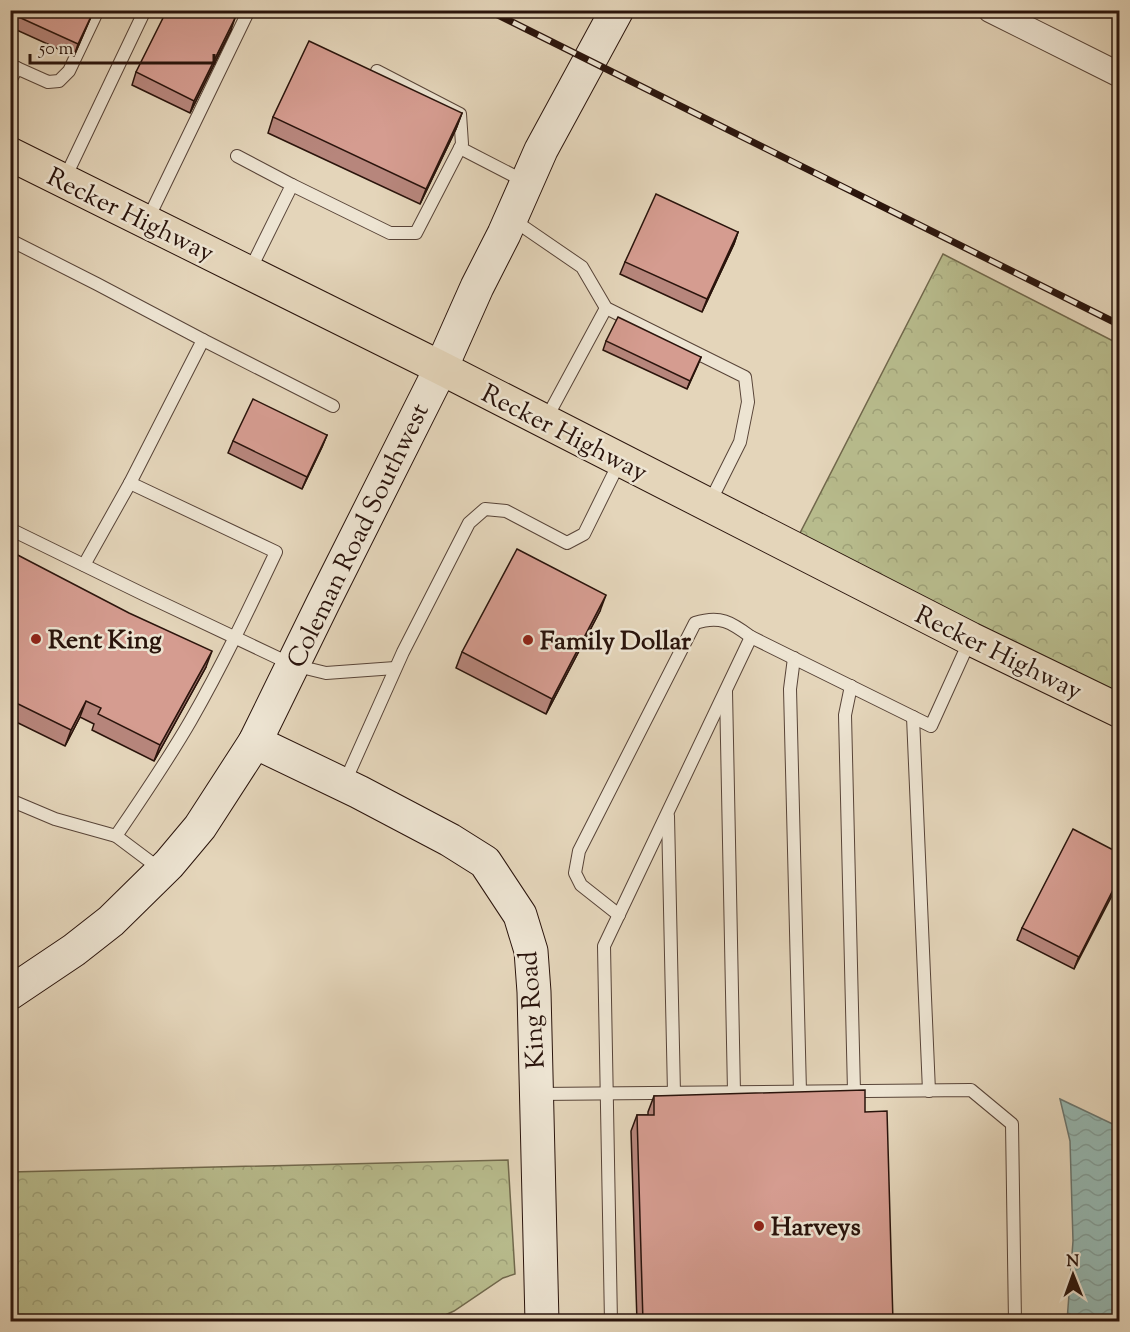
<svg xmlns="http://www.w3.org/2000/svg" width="1130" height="1332" font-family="'Sorts Mill Goudy',serif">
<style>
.forest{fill:url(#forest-crowns);stroke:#71684c;stroke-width:1.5}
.water{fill:url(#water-waves);stroke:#6a7670;stroke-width:1.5}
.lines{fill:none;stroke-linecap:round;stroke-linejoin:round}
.lane-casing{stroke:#584438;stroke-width:14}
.street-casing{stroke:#584438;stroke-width:26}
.secondary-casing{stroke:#2a140c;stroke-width:35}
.primary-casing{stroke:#2a140c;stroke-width:35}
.lane{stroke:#ede4d2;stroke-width:12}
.street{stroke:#ede4d2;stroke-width:24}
.secondary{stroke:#ede4d2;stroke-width:33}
.primary{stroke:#e4d5ba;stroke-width:33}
.rail-casing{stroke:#2a140c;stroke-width:7}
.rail{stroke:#ede4d2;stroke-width:4.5;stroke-dasharray:14;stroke-linecap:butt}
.wall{fill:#b7867c;stroke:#2a140c;stroke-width:1.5}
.shaded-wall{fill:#956d65;stroke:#2a140c;stroke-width:1.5}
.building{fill:#d59c90;stroke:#2a140c;stroke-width:1.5}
.poi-dot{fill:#8f2418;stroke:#ede4d2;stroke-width:2}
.labels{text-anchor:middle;stroke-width:5;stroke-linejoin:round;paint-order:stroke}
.street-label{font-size:26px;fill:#2a140c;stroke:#ede4d2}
.poi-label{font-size:26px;font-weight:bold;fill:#2a140c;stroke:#ede4d2;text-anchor:start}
</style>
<defs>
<pattern id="forest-crowns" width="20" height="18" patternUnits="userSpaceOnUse" patternTransform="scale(1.5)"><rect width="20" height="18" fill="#b8bc8d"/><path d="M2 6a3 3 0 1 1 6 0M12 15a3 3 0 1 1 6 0" fill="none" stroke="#9ea178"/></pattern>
<pattern id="water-waves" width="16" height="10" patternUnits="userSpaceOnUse" patternTransform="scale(1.5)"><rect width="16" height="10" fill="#95b8b2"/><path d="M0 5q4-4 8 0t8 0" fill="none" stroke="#819d98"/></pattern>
</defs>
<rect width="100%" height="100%" fill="#e4d5ba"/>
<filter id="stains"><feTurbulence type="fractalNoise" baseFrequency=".00333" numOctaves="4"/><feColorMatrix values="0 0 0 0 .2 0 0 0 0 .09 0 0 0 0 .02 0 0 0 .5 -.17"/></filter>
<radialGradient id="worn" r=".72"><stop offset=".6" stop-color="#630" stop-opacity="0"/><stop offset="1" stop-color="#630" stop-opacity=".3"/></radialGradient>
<g class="forest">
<path d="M943 254 1119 344 1120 690 1117 694 799 535Z"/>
<path d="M508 1160 515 1274 503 1278 454 1311 432 1321H11V1172Z"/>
</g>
<path class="water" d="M1060 1099 1119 1127V1321H1067L1073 1241 1070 1141Z"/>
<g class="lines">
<g class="lane-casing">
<g id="lane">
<path d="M10 65 48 82 59 81 69 71 98 10"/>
<path d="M10 81 17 68"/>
<path d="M460 148 526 182"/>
<path d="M237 156 292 185 249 272"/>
<path d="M64 180 145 10"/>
<path d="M292 185 390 233H416L462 144 460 114 377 71"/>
<path d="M512 219 582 267 606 308 745 377 748 402 740 442 709 504"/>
<path d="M147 221 249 10"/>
<path d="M10 240 97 284 203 340 130 483 276 552C249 609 222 666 191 720 168 760 142 798 116 836"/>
<path d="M203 340 333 406"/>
<path d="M545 421 606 308"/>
<path d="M10 529 143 594 293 665 326 673 395 668"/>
<path d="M84 565 130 483"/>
<path d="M794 658 790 689 800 1092"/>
<path d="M851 686 845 715 854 1091"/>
<path d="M726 691 734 1092"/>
<path d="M913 717 929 1091"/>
<path d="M344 784 403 652 469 523 485 509 506 511 567 543 584 534 620 461"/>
<path d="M10 800 55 819 116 836 160 869"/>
<path d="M668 816 674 1093"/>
<path d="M619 915 581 885 575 873 579 851 695 623C720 615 731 622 751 637"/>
<path d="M538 1094 971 1090 1012 1124 1015 1322"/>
<path d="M611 1322 604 946 751 637 931 726 970 640"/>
</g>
</g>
<g class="street-casing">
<path id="street" d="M990 10 1120 75"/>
</g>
<g class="secondary-casing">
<g id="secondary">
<path d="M255 742 359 792 450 840 485 862 520 915 531 951 534 992 542 1322"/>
<path d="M10 993 74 950 111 921 169 864 200 827 255 742 323 603 441 368 477 287 504 234 541 150 617 10"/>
</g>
</g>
<g class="primary-casing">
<path id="primary" d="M10 154 441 368 971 639 1120 711"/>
</g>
<use href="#lane" class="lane"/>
<use href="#street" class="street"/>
<use href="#secondary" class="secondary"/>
<use href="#primary" class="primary"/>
<g class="rail-casing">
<path id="rail" d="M488 10 1120 325"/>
</g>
<use href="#rail" class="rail"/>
</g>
<g class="wall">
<path d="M13 10H94L74 56 10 27V17Z"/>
<path d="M231 30 190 113 132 85 136 72Z"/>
<path d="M462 113 456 129 420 204 268 133 273 117Z"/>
<path d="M738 232 734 244 702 312 620 274 625 262Z"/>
<path d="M606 341 701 357 687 389 603 350Z"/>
<path d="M327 435 322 447 302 489 228 453 233 441Z"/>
<path d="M10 551 206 667 154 761 92 730 94 724 80 717 65 746 10 719Z"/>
<path d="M600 611 546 714 456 668 462 652Z"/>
<path d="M1119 853 1074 969 1017 940 1022 928Z"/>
<path d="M654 1096 865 1112 893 1322H637L631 1131 637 1115H648V1112Z"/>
</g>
<g class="shaded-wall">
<path d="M94 10 74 56 78 44Z"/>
<path d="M235 18 231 30 190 113 194 101Z"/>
<path d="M462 113 456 129 420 204 426 189Z"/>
<path d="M738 232 734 244 702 312 707 299Z"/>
<path d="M701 357 698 365 687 389 690 381Z"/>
<path d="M327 435 322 447 302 489 307 477Z"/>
<path d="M606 595 600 611 546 714 552 699Z"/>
<path d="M212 651 206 667 154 761 160 745Z"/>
<path d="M86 701 80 717 65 746 71 730Z"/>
<path d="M1119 878V882L1074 969 1079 957Z"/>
</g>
<g class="building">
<path d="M13 10H94L78 44 12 14Z"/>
<path d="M167 10H220L235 18 194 101 136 72Z"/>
<path d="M309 41 462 113 426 189 273 117Z"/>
<path d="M656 194 738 232 707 299 625 262Z"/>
<path d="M618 317 701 357 690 381 606 341Z"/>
<path d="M253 399 327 435 307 477 233 441Z"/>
<path d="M517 549 606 595 552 699 462 652Z"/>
<path d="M10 551 129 613 212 651 160 745 98 714 101 708 86 701 71 730 10 700Z"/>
<path d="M1073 829 1119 853V878L1079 957 1022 928Z"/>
<path d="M865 1090V1112L887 1111 893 1322H643L637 1115H654V1096Z"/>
</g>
<g class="poi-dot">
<circle cx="36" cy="639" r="6"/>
<circle cx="528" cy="640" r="6"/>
<circle cx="759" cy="1226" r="6"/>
</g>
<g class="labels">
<g class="street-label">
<text transform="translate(131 214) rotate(26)" y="9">Recker Highway</text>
<text transform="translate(565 432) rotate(27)" y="9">Recker Highway</text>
<text transform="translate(357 535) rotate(-64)" y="9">Coleman Road Southwest</text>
<text transform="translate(999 652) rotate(26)" y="9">Recker Highway</text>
<text transform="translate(531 1010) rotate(-94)" y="9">King Road</text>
</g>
<g class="poi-label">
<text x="48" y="648">Rent King</text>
<text x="540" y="649">Family Dollar</text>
<text x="771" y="1235">Harveys</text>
</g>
</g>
<rect width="1130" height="1332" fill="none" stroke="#e4d5ba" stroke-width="36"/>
<rect x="12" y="12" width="1106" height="1308" fill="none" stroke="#2a140c" stroke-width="3"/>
<rect x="18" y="18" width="1094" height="1296" fill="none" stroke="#2a140c" stroke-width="1.5"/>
<g transform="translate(1073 1275) rotate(359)" stroke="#ede4d2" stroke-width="4.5" paint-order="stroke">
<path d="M0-4.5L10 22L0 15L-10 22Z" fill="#2a140c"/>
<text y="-9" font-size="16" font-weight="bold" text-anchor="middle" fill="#2a140c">N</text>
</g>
<path d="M30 54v9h184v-9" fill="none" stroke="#2a140c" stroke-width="3"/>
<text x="39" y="54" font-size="18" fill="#2a140c" stroke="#ede4d2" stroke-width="4.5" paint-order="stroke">50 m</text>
<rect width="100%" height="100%" filter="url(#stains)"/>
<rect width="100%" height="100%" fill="url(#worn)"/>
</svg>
